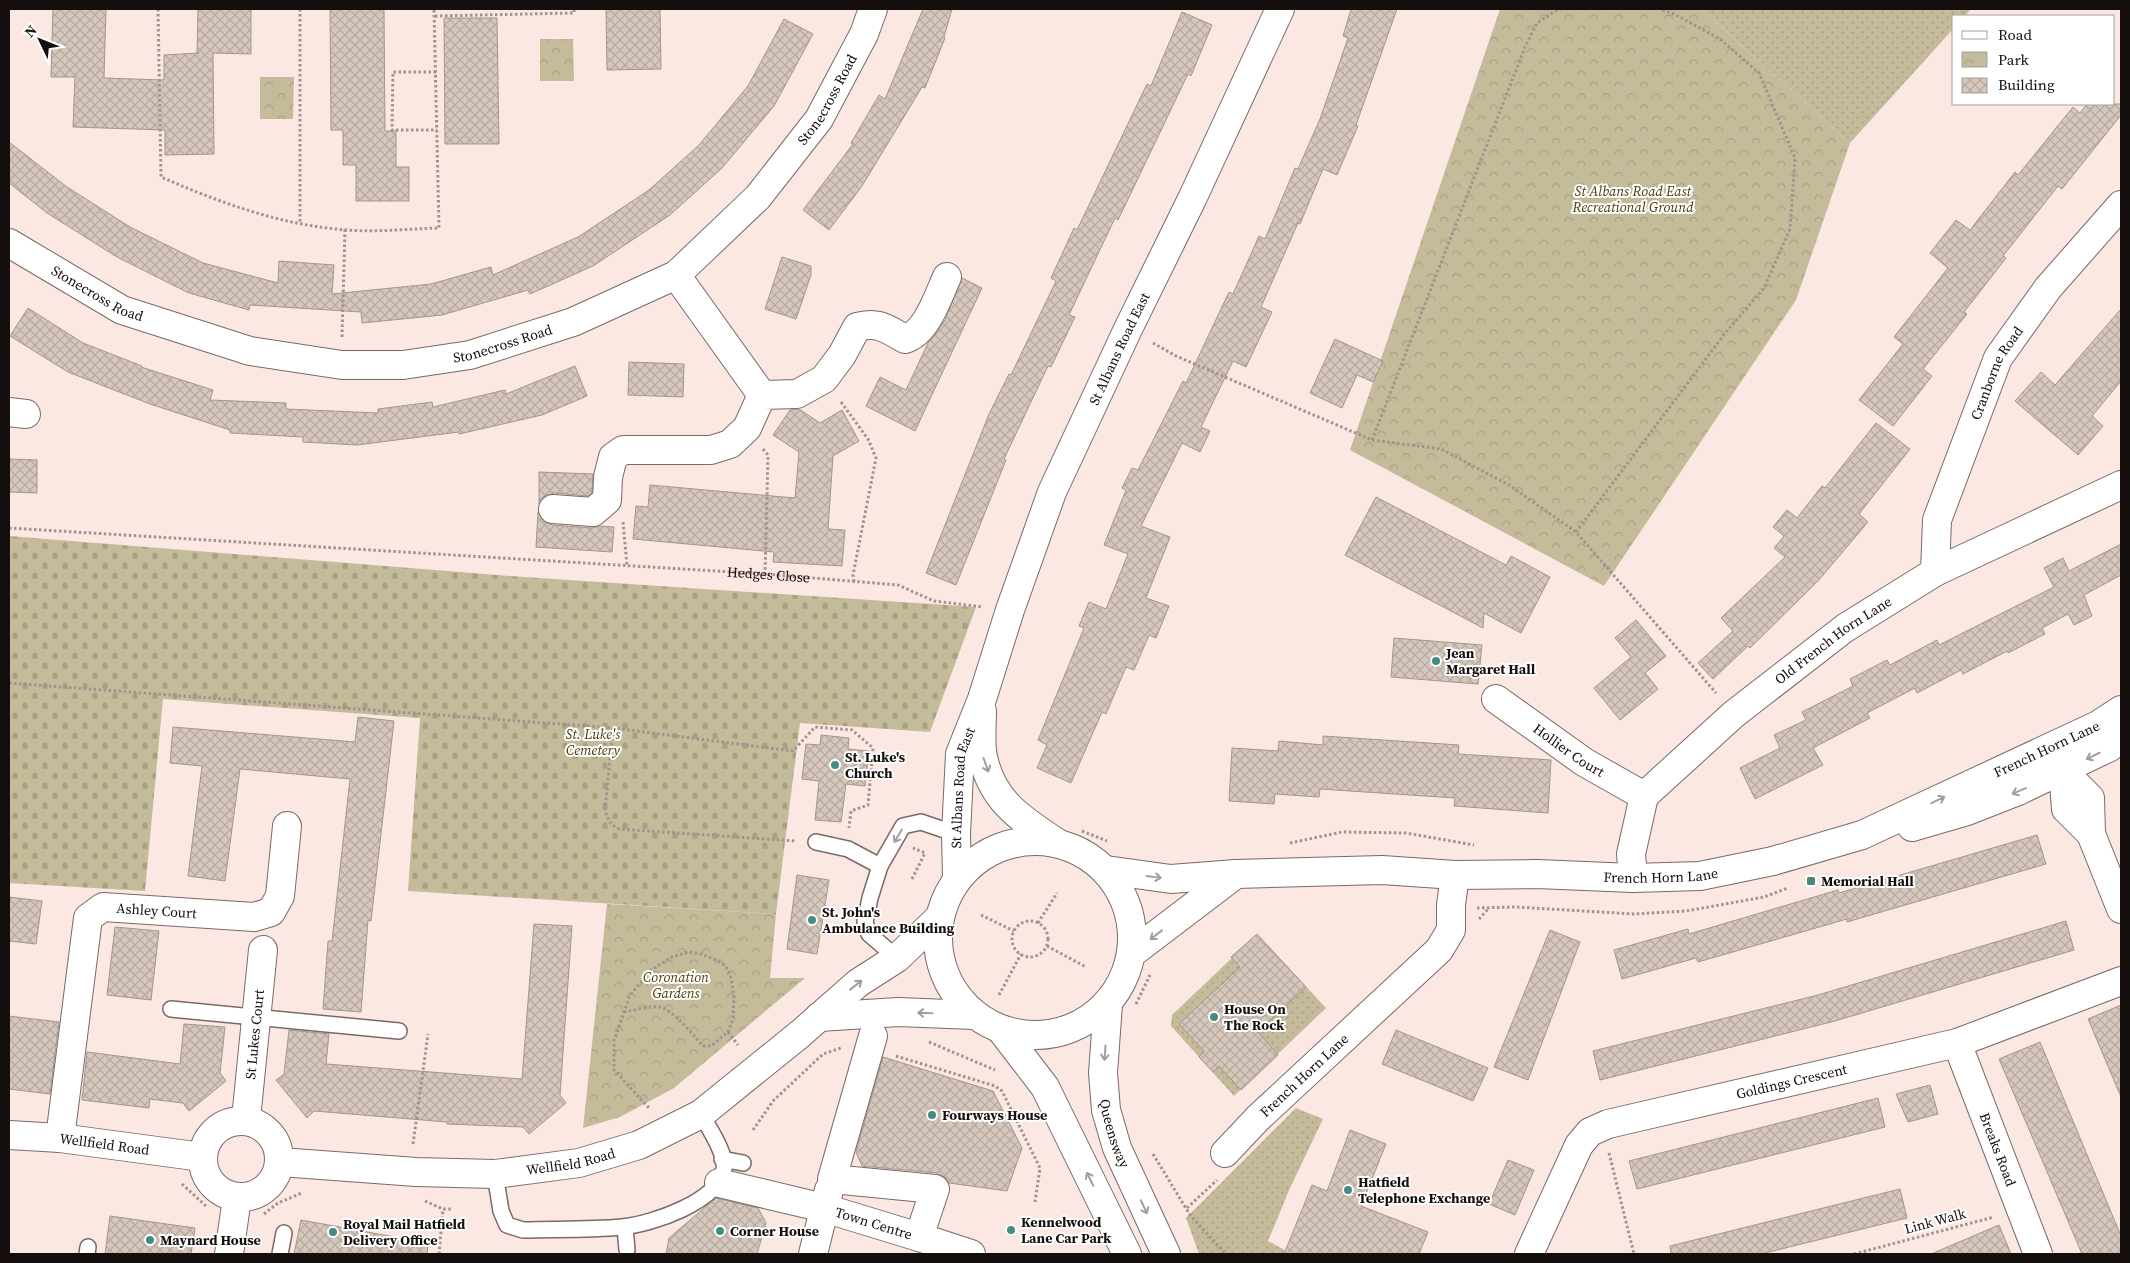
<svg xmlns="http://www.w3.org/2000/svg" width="2130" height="1263" font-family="'Source Serif 4',serif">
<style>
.grass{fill:url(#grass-dots)}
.cemetery{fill:url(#cemetery-stones)}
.park{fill:url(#park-crowns)}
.building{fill:url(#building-cross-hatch);stroke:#a3968b}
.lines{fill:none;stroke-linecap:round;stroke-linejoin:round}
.lane-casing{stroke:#7a6965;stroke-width:18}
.street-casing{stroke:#7a6965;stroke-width:30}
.secondary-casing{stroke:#7a6965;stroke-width:30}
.path{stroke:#a1928e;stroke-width:3;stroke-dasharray:2.5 2.5;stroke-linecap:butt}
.lane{stroke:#fff;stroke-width:15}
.street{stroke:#fff;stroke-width:28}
.secondary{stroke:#fff;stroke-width:28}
.oneway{stroke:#a19f9e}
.poi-dot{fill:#468b81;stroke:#fff;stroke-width:2}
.labels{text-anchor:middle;stroke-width:4;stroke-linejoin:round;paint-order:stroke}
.street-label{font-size:14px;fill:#140e0c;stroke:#fff}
.park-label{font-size:14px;font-style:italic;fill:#483a05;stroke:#fff}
.poi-label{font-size:14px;font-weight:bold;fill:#140e0c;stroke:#fff;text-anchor:start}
</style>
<defs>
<pattern id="grass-dots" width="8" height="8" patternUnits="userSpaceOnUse" patternTransform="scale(1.25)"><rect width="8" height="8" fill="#c4bb9b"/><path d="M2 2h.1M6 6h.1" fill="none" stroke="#a8a084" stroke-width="1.8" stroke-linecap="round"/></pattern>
<pattern id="cemetery-stones" width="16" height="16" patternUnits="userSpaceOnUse" patternTransform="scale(1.25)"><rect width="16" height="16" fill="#c4bb9b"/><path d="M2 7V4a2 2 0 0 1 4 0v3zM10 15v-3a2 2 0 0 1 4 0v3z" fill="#a8a084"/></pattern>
<pattern id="park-crowns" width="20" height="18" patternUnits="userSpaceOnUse" patternTransform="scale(1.25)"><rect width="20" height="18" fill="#c4bb9b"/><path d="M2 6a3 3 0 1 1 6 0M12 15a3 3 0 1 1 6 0" fill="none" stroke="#a8a084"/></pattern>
<pattern id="building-cross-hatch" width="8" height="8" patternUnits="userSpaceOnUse" patternTransform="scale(1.25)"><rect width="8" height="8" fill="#d5c7bb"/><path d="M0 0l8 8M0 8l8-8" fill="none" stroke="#b6aaa0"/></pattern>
</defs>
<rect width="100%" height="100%" fill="#fce8e3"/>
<g class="grass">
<path d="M1701 9H1971L1965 16H1954V28L1850 143Z"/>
<path d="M1257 934 1326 1008 1234 1096 1171 1026 1172 1015Z"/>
<path d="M1296 1108 1323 1119 1290 1188 1268 1241 1292 1254H1199L1186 1218Z"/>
</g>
<path class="cemetery" d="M9 536 524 577 976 607 930 732 800 723 776 914 408 891 420 718 163 699 145 891 9 883Z"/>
<g class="park">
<path d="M1500 9H1701L1850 143 1796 300 1604 586 1350 450Z"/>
<path d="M540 39H573L574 81H540Z"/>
<path d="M260 77H294L293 119H260Z"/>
<path d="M607 904 776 914 770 978H805L674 1088 620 1117 583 1128Z"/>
</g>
<g class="building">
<path d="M53 9H106L104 78 164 80V55L199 53H197L198 9H251V54L213 53 214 154 165 155V130L73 127 75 77H51Z"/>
<path d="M330 9H384L385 131H396V167H409V201H356V165H343V130H331Z"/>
<path d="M606 9H660L661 69 607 70Z"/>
<path d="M923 9H952L944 37 945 38 925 88 922 87 862 186 829 230 803 210 853 144 851 143 879 95 885 99Z"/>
<path d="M1351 9H1397L1356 125 1358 126 1337 175 1323 169 1300 224 1298 223 1261 307 1272 312 1246 367 1233 361 1201 427 1210 431 1200 452 1182 443 1141 526 1170 537 1146 598 1169 606 1156 638 1149 635 1134 670 1126 667 1106 714 1102 712 1071 783 1037 768 1047 745 1038 740 1084 628 1079 626 1089 602 1106 609 1128 554 1104 545 1126 490 1122 488 1132 468 1138 470 1183 381 1186 383 1229 292 1233 294 1259 236 1265 239 1295 168 1298 169 1320 119 1348 38 1343 36Z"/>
<path d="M1182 12 1212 25 1191 76 1188 74 1118 220 1115 218 1069 315 1075 317 1051 367 1048 366 1004 459 1006 460 956 585 926 573 989 414 1009 374 1011 375 1056 281 1051 278 1074 228 1077 230 1147 84 1151 86Z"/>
<path d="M444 18H497L499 144H445Z"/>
<path d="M784 19 813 34 774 106 722 168 670 215 593 266 530 294 528 290 442 315 362 323 361 312 250 305 249 310 189 293 117 257 47 213 9 183V142L67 187 130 227 203 263 278 283 279 261 334 265 332 294 431 284 491 267 493 275 578 237 649 190 699 145 748 86Z"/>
<path d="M2087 104H2121V115L2062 189 2058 186 2003 256 2006 258 1964 312 1967 314 1923 369 1932 376 1893 426 1859 400 1903 344 1894 337 1948 268 1930 253 1956 220 1970 230 2015 172 2018 175 2073 107 2080 113Z"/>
<path d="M782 257 811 266V275L796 319 765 309Z"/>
<path d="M962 278 982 288 915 431 866 406 880 377 906 390 928 343 945 320Z"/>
<path d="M28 308 83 343 142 366 141 367 213 390 210 400 286 403V409L378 413V409L432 402 433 407 505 390 506 394 575 366 587 396 542 415 459 434V432L357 445 303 442V437L230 433V430L150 404 68 372 10 336Z"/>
<path d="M2121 309V381L2092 416 2103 426 2078 455 2015 401 2041 372 2055 385Z"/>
<path d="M1335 339 1383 361 1373 382 1357 375 1342 408 1310 393Z"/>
<path d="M629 362 684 364 683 397 628 395Z"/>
<path d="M799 409 820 423 842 410 859 441 833 456 828 529 845 530 842 566 773 562 774 552 633 539 636 506 648 507 650 485 795 498 799 452 773 435 790 410Z"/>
<path d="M1876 423 1910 449 1859 514 1868 522 1818 581 1750 648 1748 646 1713 679 1698 663 1733 631 1721 618 1785 557 1774 548 1784 536 1773 527 1787 510 1797 518 1822 486 1825 488Z"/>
<path d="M9 459 37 460V493L9 492Z"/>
<path d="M539 472 593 474 592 493 588 496 554 493 547 495 539 504Z"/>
<path d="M1376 497 1506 565 1511 556 1550 577 1521 633 1484 613 1483 628 1345 555Z"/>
<path d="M538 512 544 522 552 525 592 528 598 526 614 527 612 552 536 547Z"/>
<path d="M2121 544V575L2084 595 2092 616 2074 625 2068 614 2042 628 2045 634 2008 653 2007 651 1963 674 1961 670 1917 693 1915 688 1867 713 1870 718 1813 748 1823 765 1755 799 1740 768 1780 748 1774 735 1806 720 1802 712 1853 686 1850 679 1887 660 1890 665 1937 640 1939 645 2054 587 2044 568 2063 558 2069 571Z"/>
<path d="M1636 620 1666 656 1645 673 1658 689 1620 720 1594 688 1631 657 1615 638Z"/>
<path d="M1394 638 1482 645 1478 684 1391 677Z"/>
<path d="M358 717 394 721 371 921 368 920 361 1012 323 1009 328 941H332L350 779 240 769 225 881 188 876 202 766 170 763 173 727 355 742Z"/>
<path d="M821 735 849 738 848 749 869 751 865 786 846 784 841 822 815 820 819 781 802 779 806 744 820 745Z"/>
<path d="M1323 736 1459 745 1458 754 1551 760 1548 813 1454 806 1455 798 1320 789 1319 797 1275 794 1274 804 1229 801 1232 748 1278 751 1279 741 1323 745Z"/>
<path d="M2037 835 2046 864 1847 922V919L1698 962 1696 958 1622 979 1614 950 1688 929 1689 934 1838 890 1839 893Z"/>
<path d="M797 875 829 880 817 954 787 949Z"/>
<path d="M9 897 42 901 36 944 9 941Z"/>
<path d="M2066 921 2074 950 1835 1021 1600 1080 1593 1051 1818 995Z"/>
<path d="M534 924 572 926 560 1095 566 1103 529 1134 523 1127 447 1124V1122L314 1111 307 1118 276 1080 284 1074 289 1030 329 1034 326 1064 522 1079Z"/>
<path d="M115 927 159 931 151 1000 107 995Z"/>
<path d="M1550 930 1580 942 1528 1080 1494 1067Z"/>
<path d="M1257 934 1306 987 1258 1032 1278 1055 1241 1090 1219 1066 1213 1072 1199 1057 1204 1051 1179 1024 1240 967 1231 957Z"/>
<path d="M2121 1005V1097L2088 1019Z"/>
<path d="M9 1016 59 1022 50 1094 9 1089Z"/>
<path d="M184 1024 225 1027 220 1073 226 1081 189 1111 183 1103 150 1099 149 1108 82 1100 87 1052 180 1064Z"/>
<path d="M1396 1030 1488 1068 1473 1101 1382 1064Z"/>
<path d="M2040 1042 2121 1236V1254H2082L1999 1059Z"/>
<path d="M883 1057 993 1091 1022 1148 1007 1191 949 1183 945 1177 937 1173 862 1166 856 1152Z"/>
<path d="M1930 1085 1938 1114 1908 1122 1896 1094Z"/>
<path d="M1878 1098 1885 1127 1637 1189 1629 1161Z"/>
<path d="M1350 1130 1386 1144 1361 1206 1428 1232 1419 1254H1284L1312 1185 1327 1191Z"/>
<path d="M1508 1160 1534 1170 1515 1215 1489 1204Z"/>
<path d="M1900 1189 1907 1218 1761 1254H1671L1670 1246Z"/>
<path d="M716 1198 758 1208 766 1223 757 1254H666L669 1238Z"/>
<path d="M110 1216 195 1228 191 1254H105Z"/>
<path d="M301 1220 428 1243 427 1254H294Z"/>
<path d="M1999 1225 2011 1254H1931Z"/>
</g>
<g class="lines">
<g class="lane-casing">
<g id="lane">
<path d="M816 842 848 849 880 866"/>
<path d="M897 958 869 934 865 922 870 898 880 866 903 826 921 822 956 834"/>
<path d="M171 1009 399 1031"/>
<path d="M722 1159 743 1163"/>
<path d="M495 1174 501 1211 507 1225 523 1230C556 1229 589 1230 622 1227 652 1224 718 1202 724 1169 727 1154 708 1127 701 1114"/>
<path d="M625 1227 627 1250"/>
<path d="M87 1254 88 1247"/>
<path d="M280 1254 284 1233"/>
</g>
</g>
<g class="street-casing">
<g id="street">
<path id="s2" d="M9 243 122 310 250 351 342 365H403L470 355 573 322 676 275 758 197 819 119 864 34 873 9"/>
<path d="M676 275 762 395"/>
<path d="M9 412 26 414"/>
<path d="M553 509 593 512 607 500 608 477 613 457 623 450H711L730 444 747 428 762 395 797 394 824 379 842 355 857 327C878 321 887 329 905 339 927 333 938 296 947 277"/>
<path id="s3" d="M1935 572 1937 520 1998 358 2048 288 2121 205"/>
<path id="s4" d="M1496 699 1584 762 1644 796"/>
<path d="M2053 749 2063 771 2066 809 2091 834 2121 909"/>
<path d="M2063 771 2090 798 2091 834"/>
<path id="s5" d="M1633 878 1631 854 1644 796 1734 714 1845 628 1935 572 2121 485"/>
<path id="s6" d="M1957 1043 2038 1254"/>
<path id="s7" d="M246 1119 263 950"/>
<path id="s8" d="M60 1138 88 918 103 907 254 917 271 912 280 896 287 826"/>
<path id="s9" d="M1225 1153 1258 1118 1439 950 1451 930V905L1455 875"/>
<path id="s10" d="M719 1183 824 1208 919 1237 935 1189 832 1179 873 1036"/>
<path d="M919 1237 971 1254"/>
<path d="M229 1254 237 1198"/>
<path d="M813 1254 829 1190"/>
<path id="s11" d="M1529 1254 1579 1145 1590 1132 1608 1124 1957 1043 2121 981"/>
</g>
</g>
<g class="secondary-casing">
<g id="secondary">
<path d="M982 711C982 726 980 743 983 757 992 801 1021 819 1056 842"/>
<path d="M1912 827 1967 811 2018 791 2110 747 2121 738"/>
<circle cx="1035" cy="938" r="97"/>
<path id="s12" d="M1106 870 1171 879 1236 874 1382 870 1455 875 1537 874 1633 878 1700 876 1773 861 1862 835 2098 725 2121 710"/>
<path id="s13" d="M957 878 956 834 960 754 982 699 1010 610 1052 492 1128 329 1192 199 1280 9"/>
<path d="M1132 953 1236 874"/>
<path id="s14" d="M1108 1004 1103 1073 1106 1110 1117 1148 1166 1254"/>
<path d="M819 1017 898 1012 974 1015"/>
<path d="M1002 1031 1045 1087 1127 1254"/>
<circle cx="241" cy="1159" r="38"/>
<path id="s15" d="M9 1135 60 1138 202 1157"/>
<path id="s16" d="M280 1162 416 1172 495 1174 579 1163 639 1145 701 1114 800 1034 858 983 897 958 939 918"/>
</g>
</g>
<g class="path">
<path d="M158 9 161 177C216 201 275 223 336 229 370 233 405 229 439 228L434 9"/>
<path d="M300 9V223"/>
<path d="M435 16 574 13V9"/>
<path d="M436 72H393L392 130H437"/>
<path d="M342 337 345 229"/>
<path d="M1153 343 1176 356 1372 440 1441 449 1509 485 1576 532 1716 693"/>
<path d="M841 402 868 439 876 458 853 575 854 582"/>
<path d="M1372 440 1525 47 1537 23 1558 9"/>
<path d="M763 449 768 455 765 574"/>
<path d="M623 522 627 566"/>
<path id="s1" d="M9 528 765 574 898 585 934 601 983 607"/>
<path d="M1576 532 1726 332 1764 288 1790 229 1795 158 1759 73 1720 39 1674 14 1660 9"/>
<path d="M9 683 613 728 793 751 815 727 852 730 873 748 868 805 851 811 849 828"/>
<path d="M613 728 605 810C608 820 610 824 619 829L795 841"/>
<path d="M1082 831 1107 841"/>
<path d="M1290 843 1342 832 1406 833 1474 845"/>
<path d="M912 879 925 853 913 848"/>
<path d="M1477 908 1516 907 1634 914 1686 911 1764 897 1788 888"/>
<path d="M981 915 1014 931"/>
<path d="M1479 919 1488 909"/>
<circle cx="1030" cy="939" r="18"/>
<path d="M1038 923 1057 893"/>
<path d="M1047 946 1086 967"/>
<path d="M999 995 1021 954"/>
<path d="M1136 1004 1150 975"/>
<path d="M624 1012C635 1010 648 1006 659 1007 673 1009 693 1035 703 1046H711L728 1032 733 1019 734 998 731 978 726 966 716 960 702 954 688 952 672 957 651 970 630 995 614 1041V1070L649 1108"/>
<path d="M728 1032 738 1045"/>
<path d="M929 1042 995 1070"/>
<path d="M896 1056 995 1086 1002 1091 1040 1168 1035 1202"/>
<path d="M753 1130 773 1101 823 1054 841 1048"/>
<path d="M413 1144 428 1034"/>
<path d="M1609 1153 1634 1254"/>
<path d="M1153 1154 1190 1215 1226 1254"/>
<path d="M182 1184 207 1207"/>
<path d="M425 1201 443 1209H451"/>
<path d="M1187 1208 1217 1180"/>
<path d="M264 1214 278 1203 302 1193"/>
<path d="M439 1254 443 1209"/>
<path d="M1854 1254 1994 1217"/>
</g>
<use href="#lane" class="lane"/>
<use href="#street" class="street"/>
<use href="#secondary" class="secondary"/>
</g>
<defs><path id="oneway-shaft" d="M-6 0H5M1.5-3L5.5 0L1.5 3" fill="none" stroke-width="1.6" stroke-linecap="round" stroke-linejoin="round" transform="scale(1.25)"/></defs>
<g class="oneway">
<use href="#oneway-shaft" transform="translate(2093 756) rotate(154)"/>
<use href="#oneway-shaft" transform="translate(986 765) rotate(70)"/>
<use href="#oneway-shaft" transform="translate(2019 791) rotate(157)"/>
<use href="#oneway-shaft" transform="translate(1938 800) rotate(-25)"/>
<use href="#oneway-shaft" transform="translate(898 836) rotate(121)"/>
<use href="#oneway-shaft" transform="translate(1154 877) rotate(8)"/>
<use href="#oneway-shaft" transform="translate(1156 935) rotate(142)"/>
<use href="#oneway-shaft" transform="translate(856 985) rotate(-38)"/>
<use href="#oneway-shaft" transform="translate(925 1013) rotate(-178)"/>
<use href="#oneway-shaft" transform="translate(1105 1053) rotate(94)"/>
<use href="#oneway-shaft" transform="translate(1090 1179) rotate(-116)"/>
<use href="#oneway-shaft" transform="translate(1144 1207) rotate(65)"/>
</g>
<g class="poi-dot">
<circle cx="1436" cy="661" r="5"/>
<circle cx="835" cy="765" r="5"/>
<rect x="1806" y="876" width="10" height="10" rx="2.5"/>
<circle cx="812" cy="920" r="5"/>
<circle cx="1214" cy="1017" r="5"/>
<circle cx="932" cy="1115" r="5"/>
<circle cx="1348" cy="1190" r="5"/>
<circle cx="1011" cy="1230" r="5"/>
<circle cx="720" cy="1231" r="5"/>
<circle cx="333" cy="1232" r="5"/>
<circle cx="150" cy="1240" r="5"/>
</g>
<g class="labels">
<g class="street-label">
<text dy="5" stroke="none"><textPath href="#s2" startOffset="942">Stonecross Road</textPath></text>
<text dy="5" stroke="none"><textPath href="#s2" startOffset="102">Stonecross Road</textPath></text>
<text dy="5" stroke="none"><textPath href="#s2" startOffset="522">Stonecross Road</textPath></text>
<text dy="5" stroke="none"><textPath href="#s13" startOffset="560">St Albans Road East</textPath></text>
<text dy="5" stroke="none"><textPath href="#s3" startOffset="211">Cranborne Road</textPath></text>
<text dy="5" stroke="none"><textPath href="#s1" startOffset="761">Hedges Close</textPath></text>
<text dy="5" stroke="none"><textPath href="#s5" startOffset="329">Old French Horn Lane</textPath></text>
<text dy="5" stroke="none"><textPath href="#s4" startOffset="89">Hollier Court</textPath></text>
<text dy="5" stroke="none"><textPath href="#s12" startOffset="966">French Horn Lane</textPath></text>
<text dy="5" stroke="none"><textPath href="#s13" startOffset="91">St Albans Road East</textPath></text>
<text dy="5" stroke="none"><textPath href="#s12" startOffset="556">French Horn Lane</textPath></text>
<text dy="5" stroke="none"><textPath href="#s8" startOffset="294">Ashley Court</textPath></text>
<text dy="5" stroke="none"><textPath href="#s7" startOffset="85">St Lukes Court</textPath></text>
<text dy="5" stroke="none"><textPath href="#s9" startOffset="111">French Horn Lane</textPath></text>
<text dy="5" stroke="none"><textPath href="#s11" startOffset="345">Goldings Crescent</textPath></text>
<text dy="5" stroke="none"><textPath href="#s14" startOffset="131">Queensway</textPath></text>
<text dy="5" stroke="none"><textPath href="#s15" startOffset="96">Wellfield Road</textPath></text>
<text dy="5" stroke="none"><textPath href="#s6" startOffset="114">Breaks Road</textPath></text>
<text dy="5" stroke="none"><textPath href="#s16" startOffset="292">Wellfield Road</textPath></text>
<text transform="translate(1935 1221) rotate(-15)" y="5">Link Walk</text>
<text dy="5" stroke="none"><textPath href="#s10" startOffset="160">Town Centre</textPath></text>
</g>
<g class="park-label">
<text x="1633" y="196">St Albans Road East<tspan x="1633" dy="16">Recreational Ground</tspan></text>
<text x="593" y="739">St. Luke's<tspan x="593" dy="16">Cemetery</tspan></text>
<text x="676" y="982">Coronation<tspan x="676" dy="16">Gardens</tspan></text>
</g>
<g class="poi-label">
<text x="1446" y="658">Jean<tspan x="1446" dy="16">Margaret Hall</tspan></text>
<text x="845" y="762">St. Luke's<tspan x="845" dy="16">Church</tspan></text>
<text x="1821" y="886">Memorial Hall</text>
<text x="822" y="917">St. John's<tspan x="822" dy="16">Ambulance Building</tspan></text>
<text x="1224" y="1014">House On<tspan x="1224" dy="16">The Rock</tspan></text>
<text x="942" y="1120">Fourways House</text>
<text x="1358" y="1187">Hatfield<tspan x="1358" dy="16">Telephone Exchange</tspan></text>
<text x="1021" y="1227">Kennelwood<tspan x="1021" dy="16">Lane Car Park</tspan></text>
<text x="343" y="1229">Royal Mail Hatfield<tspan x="343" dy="16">Delivery Office</tspan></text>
<text x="730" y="1236">Corner House</text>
<text x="160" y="1245">Maynard House</text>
</g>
</g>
<rect width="2130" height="1263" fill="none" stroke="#140e0c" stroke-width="20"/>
<rect x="1952" y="15" width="162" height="90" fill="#ffffff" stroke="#a19f9e"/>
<rect x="1962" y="31" width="25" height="8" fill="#ffffff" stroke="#a19f9e"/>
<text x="1998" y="40" font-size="15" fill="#140e0c">Road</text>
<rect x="1962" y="52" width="25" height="15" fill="url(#park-crowns)" stroke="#a19f9e"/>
<text x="1998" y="65" font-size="15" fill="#140e0c">Park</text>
<rect x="1962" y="78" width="25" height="15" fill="url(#building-cross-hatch)" stroke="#a19f9e"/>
<text x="1998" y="90" font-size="15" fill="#140e0c">Building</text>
<g transform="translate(40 40) rotate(313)" stroke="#ffffff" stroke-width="4" paint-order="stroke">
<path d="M0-4L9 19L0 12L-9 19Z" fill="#140e0c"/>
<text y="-8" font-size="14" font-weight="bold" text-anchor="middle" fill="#140e0c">N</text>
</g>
</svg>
